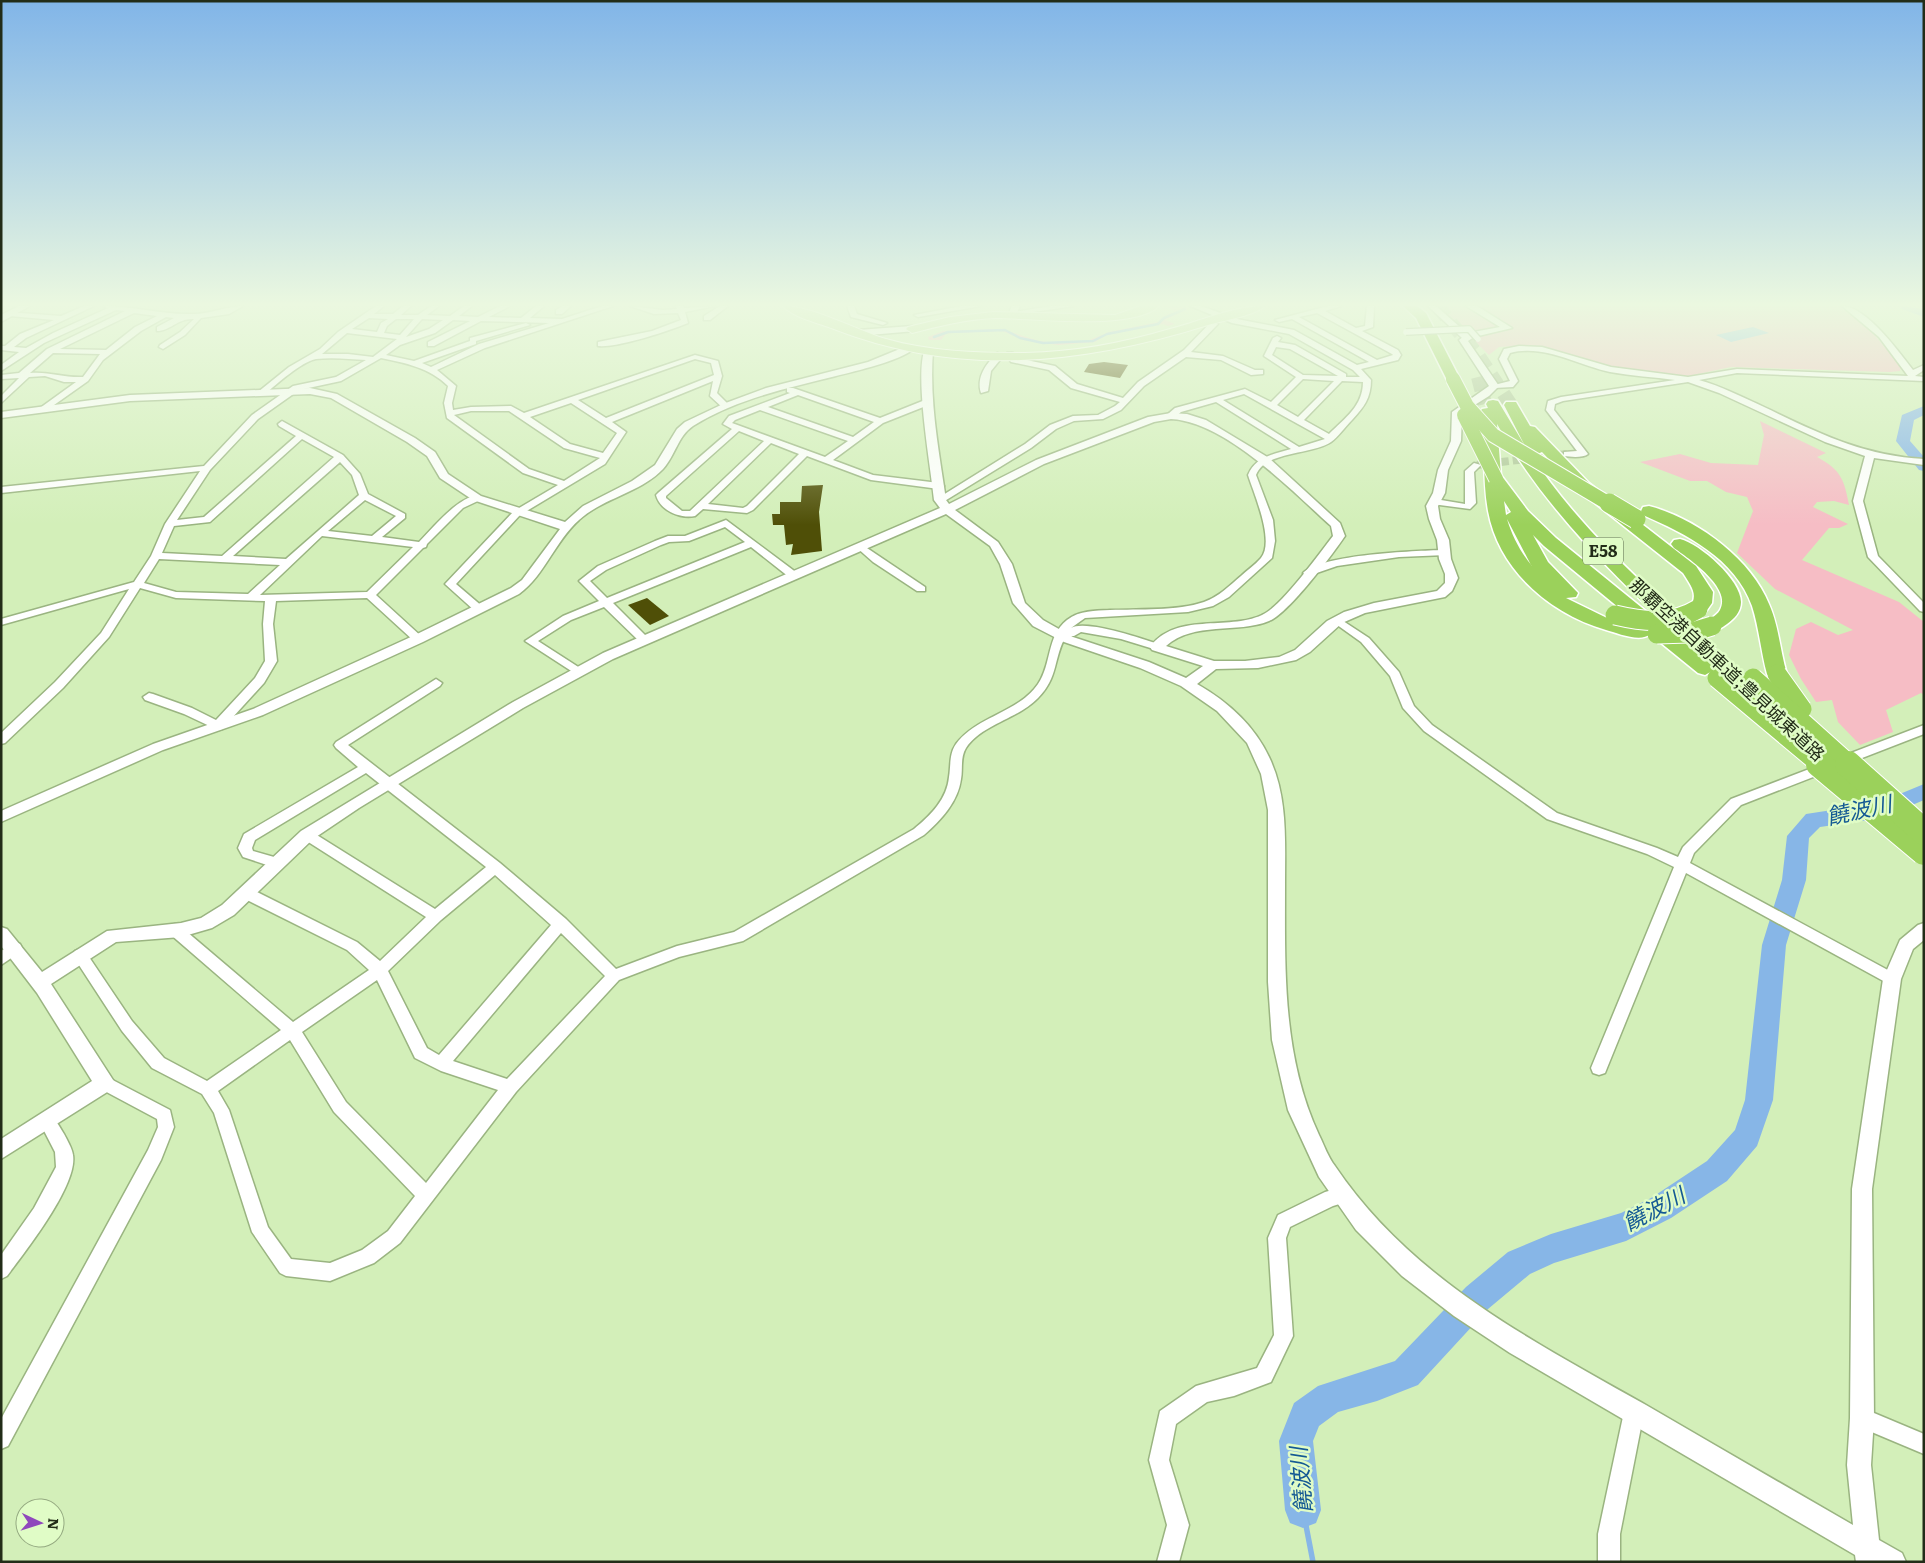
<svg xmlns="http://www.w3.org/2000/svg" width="1925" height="1563" font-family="Literata,'Noto Sans JP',serif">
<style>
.green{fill:#f6bdc5}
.water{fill:#87b6e7}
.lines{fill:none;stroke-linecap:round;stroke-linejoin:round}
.stream-far1{stroke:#87b6e7;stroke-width:2.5}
.stream{stroke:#87b6e7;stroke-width:5.5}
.river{fill:#87b6e7;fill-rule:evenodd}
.building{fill:#4f4f07}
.minor-tunnel{stroke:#b0c899;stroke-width:8;stroke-dasharray:8 4;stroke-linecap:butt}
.motorway-tunnel{stroke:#b0c899;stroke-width:14;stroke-dasharray:14 8;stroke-linecap:butt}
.minor-casing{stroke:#9ab481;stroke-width:3}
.tertiary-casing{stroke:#9ab481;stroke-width:3}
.primary-casing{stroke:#fff;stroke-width:2}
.motorway-casing{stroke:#fff;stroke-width:3}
.minor{fill:#fff;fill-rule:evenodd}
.tertiary{fill:#fff;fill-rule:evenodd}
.primary{fill:#c3e39d;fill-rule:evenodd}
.motorway{fill:#9bd15b;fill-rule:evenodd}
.pedestrian-bridge-casing{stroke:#9ab481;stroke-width:8;stroke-linecap:butt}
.motorway-bridge-far2-casing{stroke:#fff;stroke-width:16;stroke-linecap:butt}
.motorway-bridge-far1-casing{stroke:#fff;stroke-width:21;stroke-linecap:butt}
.motorway-bridge-casing{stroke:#fff;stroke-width:28;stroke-linecap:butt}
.pedestrian-bridge{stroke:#fff;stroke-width:5.5}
.motorway-bridge-far2{stroke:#9bd15b;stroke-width:14}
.motorway-bridge-far1{stroke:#9bd15b;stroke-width:19}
.motorway-bridge{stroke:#9bd15b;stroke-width:26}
.labels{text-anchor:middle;stroke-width:5;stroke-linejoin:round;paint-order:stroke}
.shield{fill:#e0fcc6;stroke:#5b6a4c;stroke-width:1}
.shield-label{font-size:16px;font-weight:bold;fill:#222c18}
.street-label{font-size:18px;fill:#222c18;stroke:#e0fcc6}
.near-water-label{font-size:22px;font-style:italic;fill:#145994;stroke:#e0fcc6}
</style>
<rect width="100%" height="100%" fill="#d3efb9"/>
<g class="green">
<path d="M1166 306 1191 308 1165 320 1175 324 1168 326 1163 324 1106 335 1095 342 1058 345 1023 340 1002 331 952 333 946 334 941 340H929L928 337 943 331 1001 329 1039 341 1054 343 1087 341 1109 332 1158 322 1166 315 1175 312Z"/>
<path d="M1438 306H1842L1865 324 1901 366 1900 371 1890 372 1731 367 1688 376 1619 368 1531 345 1499 347 1489 355Z"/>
<path d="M1760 421 1826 453 1817 457C1841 470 1844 479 1849 505L1834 501 1817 502 1813 507 1848 524 1839 528H1829L1802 560 1899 602 1924 622V695L1921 693 1886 710 1893 732 1860 745 1838 722 1832 700 1816 702 1801 679 1789 655 1796 629 1811 622 1838 635 1853 630 1775 589 1737 553 1753 511 1747 497 1726 492 1707 481H1690L1640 462 1680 454 1711 463 1758 465 1764 435Z"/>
</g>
<path class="water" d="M1753 327 1769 333 1731 342 1716 335Z"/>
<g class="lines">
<path class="stream-far1" d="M934 337 948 332 1005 330 1020 338 1043 343 1093 341 1107 334 1158 324 1164 318 1185 309"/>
<path class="stream" d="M1303 1510 1313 1562"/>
<g class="river">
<path d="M1900 306 1924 309V317L1902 309Z"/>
<path d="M1924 406V415L1914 420 1910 441 1924 457V471L1919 470 1896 441 1902 415Z"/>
<path d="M1924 784V800L1882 818 1820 827 1809 838 1806 880 1786 945 1773 1100 1757 1146 1727 1181 1671 1218 1626 1241 1554 1263 1530 1274 1488 1309 1418 1385 1377 1401 1338 1412 1319 1426 1313 1441 1321 1510 1316 1523 1303 1528 1290 1523 1285 1510 1279 1441 1294 1403 1318 1386 1395 1361 1466 1287 1508 1252 1551 1234 1621 1213 1651 1198 1707 1161 1735 1130 1745 1100 1762 945 1782 880 1787 836 1806 814 1878 803Z"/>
</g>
</g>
<g class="building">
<path d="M1104 362 1128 365 1120 378 1084 372 1089 364Z"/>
<path d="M823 485 819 512 822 551 791 555 793 544 786 545 784 525H773L772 514H780V502H801L802 486Z"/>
<path d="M647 598 669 616 650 625 628 605Z"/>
</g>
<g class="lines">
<path class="minor-tunnel" d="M1477 465 1567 454"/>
<g class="motorway-tunnel">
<path d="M1437 306 1478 355 1511 405"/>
<path d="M1478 377 1485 404"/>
</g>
<g class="minor-casing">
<g id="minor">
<path d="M84 306H94L26 338 14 347 26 348 53 333 108 308 103 306C133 306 163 315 193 314 211 314 227 306 243 306L229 314 201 318 185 335 163 349 159 347 160 345 180 332 194 319C178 318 170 331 157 331V327L174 318 166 317 141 331 103 360 88 381 47 410 40 408 76 382H64L45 376 29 377 1 403V396L19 378 1 379V375L19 373 47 349 125 311 116 310 44 343 1 371V365L19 352 1 350V346H5L20 334 54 320 10 316H7V312L61 316ZM134 313 157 316 135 327 106 350 60 349ZM53 353 100 354 83 377C64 378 48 371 30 373Z"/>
<path d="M376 306H384L374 314H393L403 306H411L401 315H418L431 306H439L427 315 450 316 464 306H472L459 316 478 317 500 306H510L489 317 521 318 536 306H544L530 318 562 319 602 306H613L485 348 437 370 456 386 452 403 453 410 471 407 511 406 524 413 695 355 718 361 722 376 717 393 730 406 723 408 710 396 713 381 612 422 626 432 605 464 520 515 456 584 483 607V611H475L445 584 514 511 558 485 523 473 447 418 444 403 448 386C430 368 406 363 381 358L341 381 299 390 258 419 210 470 177 520 204 517 296 436 279 426 278 424 282 421 343 455 360 474 368 494 405 514V518L382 537 419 542C432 529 461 493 480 496V500L463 508 427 544 426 547 423 548 376 595 422 637 423 639 422 641H414L367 598 276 601 273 624 277 661 264 683 222 729 218 730 184 714 145 700 143 697 149 693 153 694 192 708 216 720 255 678 265 661 263 624 265 601 176 598 140 588 109 637 63 688 5 743 1 744V733L55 682 101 633 129 589 1 625V619L134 582 151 556 165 524 200 471 1 493V487L204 466 252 415 293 386 336 377 366 360C350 359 332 357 316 359 301 362 277 384 265 394L258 392 289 367 320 349 338 332ZM369 318 388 319 381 323 377 332 352 329ZM396 319H414L400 335 384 333 387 326ZM422 319 443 320 429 329 406 337ZM453 320 470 321 428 342V346H434L481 321 549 323 479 344 431 367 422 363 476 344V341L530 325 526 323 470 338V341L414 361 386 355 400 345 435 333ZM347 333 397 339 373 357 348 354H322ZM695 359 711 363 714 375 606 418 578 400ZM571 403 617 433 603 453 570 444 530 417ZM471 411H509L564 448 600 458 564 481 529 469 454 415ZM302 439 334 457 222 556 162 553 174 526 210 522ZM340 462 352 475 359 495 286 559 233 556ZM365 500 396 516 372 536 328 531ZM322 536 413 547 367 592 260 595ZM159 559 280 565 248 594 176 592 144 583Z"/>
<path d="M563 306H571L562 314H556V310Z"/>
<path d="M630 306 663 310 677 309 676 306H683L684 308 715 306 685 312 688 323C668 331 618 348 598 346V342L652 331 681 320 678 313 654 314Z"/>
<path d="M720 306H728L710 320H704V316Z"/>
<path d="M847 306H854L857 314 887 323 883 325 851 317Z"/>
<path d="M962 306H981L918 317 914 315Z"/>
<path d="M1050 306H1074L1013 315 1009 313Z"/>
<path d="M1190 306H1201L1237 319 1294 330 1357 365 1369 362 1292 319 1279 322 1275 320 1328 306H1341L1325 311 1356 328 1365 326 1367 306H1374L1373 327 1362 331 1398 350 1401 355 1398 360 1361 369 1371 380C1371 398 1364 407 1352 420 1345 427 1338 437 1331 442 1312 455 1265 451 1256 475L1273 520 1275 541 1272 558 1229 597 1213 606 1188 612 1085 618 1071 628C1085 619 1144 639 1161 645L1162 647 1157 650 1121 639 1081 632 1074 636H1066C1053 658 1059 677 1038 698 1018 719 982 724 966 748 960 757 963 769 961 779 958 802 941 820 924 835L743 941 679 957 619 980 516 1092 400 1243 374 1263 330 1281 286 1276 280 1273 252 1232 214 1113 202 1094 152 1068 122 1031 75 959 73 955 75 951 80 949 85 951 132 1021 164 1058 207 1081 281 1030 170 934 168 930 170 926 175 924 180 926 293 1022 369 970 347 950 241 897 239 893 241 889H251L357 942 380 961 426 917 302 838 300 835 302 832H312L435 909 486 867 366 773 255 840 252 848 253 851 281 859 283 863 281 867 276 868 243 857 238 848 244 834 358 767 336 748 334 745 336 742 436 679 442 683 440 686 348 745 500 863 566 919 616 969 677 946 734 932 914 829C931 815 947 799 949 777 951 765 949 754 956 744 977 716 1018 713 1038 684 1052 664 1046 637 1067 620 1080 610 1095 611 1110 610 1139 609 1177 611 1204 602 1219 597 1230 585 1241 576 1247 570 1255 565 1261 558 1275 541 1254 494 1248 475 1255 457 1274 454 1291 449L1216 402 1181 412 1174 418H1168V414L1175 408 1245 389 1271 402 1296 377 1264 356 1273 338 1277 336 1281 338 1278 342 1295 345 1346 374V377H1360L1353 370 1289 334 1232 323ZM1317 313 1392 354 1393 355 1377 360 1299 317ZM1276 347 1290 349 1338 376 1303 375 1272 355ZM1303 379 1334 381 1298 417 1277 405ZM1342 381 1363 382C1363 406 1345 418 1329 434L1304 420ZM1244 394 1325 439 1299 447 1223 400ZM495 875 551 925 439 1055 427 1048 388 971 441 920ZM561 933 605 976 507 1079 453 1061ZM377 980 415 1058 441 1071 498 1090 426 1183 346 1102 302 1032ZM290 1040 334 1112 415 1196 388 1231 362 1250 330 1263 291 1259 268 1227 229 1110 218 1091Z"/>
<path d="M1428 306H1436L1469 335V339H1463Z"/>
<path d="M1842 306C1866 306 1899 352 1913 370L1924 365V370L1915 376 1924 377V381L1737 373 1699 380C1721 386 1742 397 1762 406 1816 432 1863 456 1924 459V465L1874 458 1863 501 1878 556 1924 603V612L1920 611 1868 557 1853 501 1865 456 1825 442 1719 393 1688 382 1563 401 1555 404 1554 410 1588 454C1583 458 1571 457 1564 456V452L1577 451 1546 410 1548 401 1561 397 1675 380C1654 377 1632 376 1610 372 1577 365 1545 344 1510 353L1507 359 1518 381 1513 387 1494 388 1490 386 1510 381 1499 359 1504 349 1519 346 1542 347 1611 367 1688 377 1737 369 1908 376 1879 337Z"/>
<path d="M1211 322 1218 324 1191 352 1223 356 1255 370H1263V374L1251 375 1221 360 1186 357 1144 386 1121 410 1103 419 1074 421 1056 429 1031 448 943 502H937L935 500 1025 444 1050 425 1073 416 1098 415 1115 406 1120 402 1071 388 1049 370 1011 362 1006 355 1007 353H1013L1017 358 1055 366 1077 384 1123 398 1138 382 1184 350Z"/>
<path d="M997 353 1004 355 991 371 988 391 981 393C976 377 986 364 997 353Z"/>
<path d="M787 388H793L880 418 925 400H931V404L883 423 833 460 873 475 939 483 944 486 939 489 871 480 807 456 753 510 747 513 703 509 695 516C681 519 660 511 656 495L658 493 732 429 723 424 729 416 790 393 787 392ZM798 395 874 422 853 437 768 407ZM760 410 848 441 825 457 732 423 735 420ZM739 431 764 441 690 511H682L666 498V496ZM771 443 799 454 747 506 743 508 708 504Z"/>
<path d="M1474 463 1481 465 1474 472 1476 503 1470 509 1432 504V500L1435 499 1465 504V471Z"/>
<path d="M726 520 797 573V577H789L751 547 613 603 647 637 648 639 647 641H639L604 607 571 620 538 641 583 670 585 672 579 676 525 641 563 616 599 601 579 581 598 566 655 541 668 536H685ZM725 527 745 542 607 598 590 581 606 570 661 545 669 542 689 541Z"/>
<path d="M861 544 925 587V591H917L873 562 856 547Z"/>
<path d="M1443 550 1448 553 1446 555 1399 557 1337 566 1308 576 1303 573C1323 554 1414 551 1443 550Z"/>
<path d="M1337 617 1369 638 1399 672 1414 706 1432 725 1557 813 1657 848 1678 857 1683 847 1731 799 1924 725V734L1741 805 1694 853 1690 863 1897 975 1899 979 1897 983 1892 985 1887 983 1686 873 1607 1068 1605 1073 1599 1075 1593 1073 1591 1068 1674 867 1647 854 1547 819 1424 731 1403 708 1390 676 1361 642 1333 622 1332 620Z"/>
<path d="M15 942 20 944 22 948 20 952 1 965V951Z"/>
<path d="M105 1076 170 1110 174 1127 161 1160 8 1446 1 1449V1419L148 1150 158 1127 157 1119 99 1088 97 1083 99 1078Z"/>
<path d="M47 1114C55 1117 59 1126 64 1134 67 1140 72 1148 73 1155 78 1185 25 1252 7 1276L1 1279V1255L34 1208 56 1167 55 1152 39 1121 41 1116Z"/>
<path d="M1343 1187 1349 1189 1352 1195 1349 1201 1333 1206 1290 1227 1286 1238 1293 1336 1271 1382 1234 1396 1207 1402 1176 1424 1169 1460 1189 1525 1179 1562H1157L1167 1525 1149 1460 1160 1411 1196 1386 1257 1368 1274 1335 1268 1238 1278 1215 1325 1192Z"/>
<path d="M1634 1402 1641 1405 1644 1412 1620 1534V1562H1598V1534L1624 1412 1627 1405Z"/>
<path d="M1862 1408 1924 1434V1454L1855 1425 1852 1418 1855 1411Z"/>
</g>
</g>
<g class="tertiary-casing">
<g id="tertiary">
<path d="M19 306H30L1 322V315Z"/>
<path d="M1012 306H1020L1015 317 1012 318 1008 315Z"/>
<path d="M1466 306H1477L1512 328 1474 337 1468 341 1499 386 1489 396 1462 413 1461 441 1448 470 1445 493 1438 506 1440 519 1449 540 1451 559 1458 578 1452 591 1445 597 1365 613 1342 623 1310 652 1296 660 1258 668 1216 669 1197 684C1227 701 1254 725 1269 757 1288 796 1285 842 1285 883 1285 969 1282 1056 1319 1135 1324 1145 1328 1157 1335 1166 1411 1279 1531 1340 1646 1405 1715 1445 1783 1485 1853 1525L1847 1465 1850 1418 1852 1189 1883 979 1900 940 1918 925 1924 923V940L1913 949 1901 979 1872 1189 1874 1418 1871 1465 1879 1540 1902 1553 1906 1562H1856L1855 1555 1510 1353 1454 1316 1402 1276 1356 1230 1319 1177 1288 1110 1272 1040 1268 982V810L1261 774 1247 743 1217 711 1181 686 1140 668 1064 642 1033 626 1013 603 1000 564 990 546 946 514 613 659 523 708 359 808 313 839 234 915 212 928 181 937 116 942 51 984 115 1083 112 1089 1 1159V1139L92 1081 37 993 1 946V927L7 929 42 972 107 931 181 923 201 918 222 905 301 831 513 702 603 653 940 508 934 500C931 468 914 375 925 349L933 351C929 401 939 451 946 500L949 504 1036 460 1148 417 1171 413 1187 414 1206 420 1269 458 1340 523 1345 536C1332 555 1288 614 1269 621 1237 634 1194 621 1166 646L1214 661H1245L1279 657 1295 650 1327 621 1344 612 1374 603 1437 591 1445 583V574L1439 559 1437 540 1429 519 1426 506 1433 493 1438 470 1451 441 1452 412 1489 386 1459 340 1468 333 1500 327ZM1171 419C1226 422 1291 490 1331 526L1333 536C1319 554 1281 607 1262 615 1227 631 1176 612 1150 647L1152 650 1203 666 1186 678 1149 662 1073 637 1043 620 1025 603 1012 564 998 542 955 510 1044 464 1154 422Z"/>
<path d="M912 326 915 327V331L858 336 854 333 858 330Z"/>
<path d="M907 346 915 348C900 361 856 371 836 376 788 388 736 399 693 426 678 436 675 456 663 469 640 493 603 498 579 520 555 541 545 575 519 594L423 642 263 715 163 750 1 822V811L153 744 253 709 413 636 511 588 522 580 560 529 473 500 440 478 427 456 407 442 331 398 310 394 130 401 1 418V412L130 395 310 388 337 394 415 438 435 452 448 474 481 496 565 522 583 506 632 481 655 465 677 429 685 422 723 404 766 388 868 362Z"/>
</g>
</g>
<g class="primary-casing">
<g id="primary">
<path d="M783 306C812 306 856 330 886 339 931 352 979 353 1025 353 1075 352 1123 343 1170 329 1202 321 1233 306 1265 306 1256 315 1222 321 1208 325 1083 364 960 378 834 329 819 323 794 318 783 306Z"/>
<path d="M1141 306H1159C1133 331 1032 318 995 318 967 319 939 326 912 333L906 329 908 327 950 317 993 312 1115 315Z"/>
</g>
</g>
<g class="motorway-casing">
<g id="motorway">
<path d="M1403 306H1417L1426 313 1460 379 1458 382H1448L1416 318Z"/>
<path d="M1493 400 1498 401 1525 446 1504 405 1506 402H1516L1530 426 1535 427 1589 483 1696 566 1713 592 1712 603 1705 613H1691L1689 609C1699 595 1692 587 1683 573L1577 489 1542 452 1535 455 1530 453C1585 539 1669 606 1743 675L1746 680 1743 685C1729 688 1724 679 1714 670L1705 675 1698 673 1650 634C1641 643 1617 633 1606 630 1551 614 1499 571 1488 511 1482 478 1486 445 1480 412L1482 409 1488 408 1486 404 1488 401ZM1497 424C1545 509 1614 575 1684 642L1556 538 1528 511 1501 475ZM1504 501 1511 512 1506 515ZM1507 519 1531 565 1532 566C1521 553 1512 536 1507 519ZM1533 535 1544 546 1641 626 1607 618 1566 598 1576 597 1578 593 1548 562Z"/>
<path d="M1649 506C1696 518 1751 559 1769 604 1779 626 1780 651 1787 674L1784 678 1777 680 1770 678 1767 674C1761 652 1759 628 1752 606 1735 558 1686 534 1643 515L1641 511 1643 507Z"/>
<path d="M1680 539C1700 544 1741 580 1741 602 1741 612 1734 619 1727 624 1719 630 1714 632 1705 630L1702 626C1707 620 1716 617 1720 610 1733 588 1688 558 1674 548L1671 544 1674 540Z"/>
</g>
</g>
<use href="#minor" class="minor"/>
<use href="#tertiary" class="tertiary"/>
<use href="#primary" class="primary"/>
<use href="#motorway" class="motorway"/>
<g class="pedestrian-bridge-casing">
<path id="pedestrian-bridge" d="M1406 332 1469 329 1478 339"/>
</g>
<g class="motorway-bridge-far2-casing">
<g id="motorway-bridge-far2">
<path d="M1453 379 1467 406 1493 435 1611 505"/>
<path d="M1464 415 1496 479"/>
</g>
</g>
<g class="motorway-bridge-far1-casing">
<g id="motorway-bridge-far1">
<path d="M1609 503 1636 519"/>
<path d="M1615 615C1644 622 1672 625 1698 609"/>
<path d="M1657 634 1689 633 1712 626"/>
<path d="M1777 674 1802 709"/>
<path d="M1717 678 1821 765"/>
<path d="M1753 678 1850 765"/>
</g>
</g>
<g class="motorway-bridge-casing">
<g id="motorway-bridge">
<path d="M1819 764 1924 852"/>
<path d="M1848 764 1924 832"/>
</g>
</g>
<use href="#pedestrian-bridge" class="pedestrian-bridge"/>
<use href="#motorway-bridge-far2" class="motorway-bridge-far2"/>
<use href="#motorway-bridge-far1" class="motorway-bridge-far1"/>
<use href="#motorway-bridge" class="motorway-bridge"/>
</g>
<linearGradient id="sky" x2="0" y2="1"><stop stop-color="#81b5e8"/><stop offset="0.58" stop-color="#ebf8e0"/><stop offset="1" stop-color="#ebf8e0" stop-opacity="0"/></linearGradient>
<rect width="1925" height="525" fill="url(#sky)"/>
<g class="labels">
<rect class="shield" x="1583" y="537.5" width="40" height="27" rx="4"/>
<g class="shield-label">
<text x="1603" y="557">E58</text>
</g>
<g class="street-label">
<text transform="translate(1727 670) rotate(43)" y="6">那覇空港自動車道;豊見城東道路</text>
</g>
<g class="near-water-label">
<text transform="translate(1859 810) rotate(-12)" y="8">饒波川</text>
<text transform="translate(1654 1209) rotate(-28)" y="8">饒波川</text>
<text transform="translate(1301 1480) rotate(-95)" y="8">饒波川</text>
</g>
</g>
<rect width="1925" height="1563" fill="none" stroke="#222c18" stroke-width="5"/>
<g transform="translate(40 1523) rotate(94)"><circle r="24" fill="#e0fcc6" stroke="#94a980"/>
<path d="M0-4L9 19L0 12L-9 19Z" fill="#8f48bc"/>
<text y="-8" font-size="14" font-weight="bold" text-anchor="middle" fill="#222c18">N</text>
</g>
</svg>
